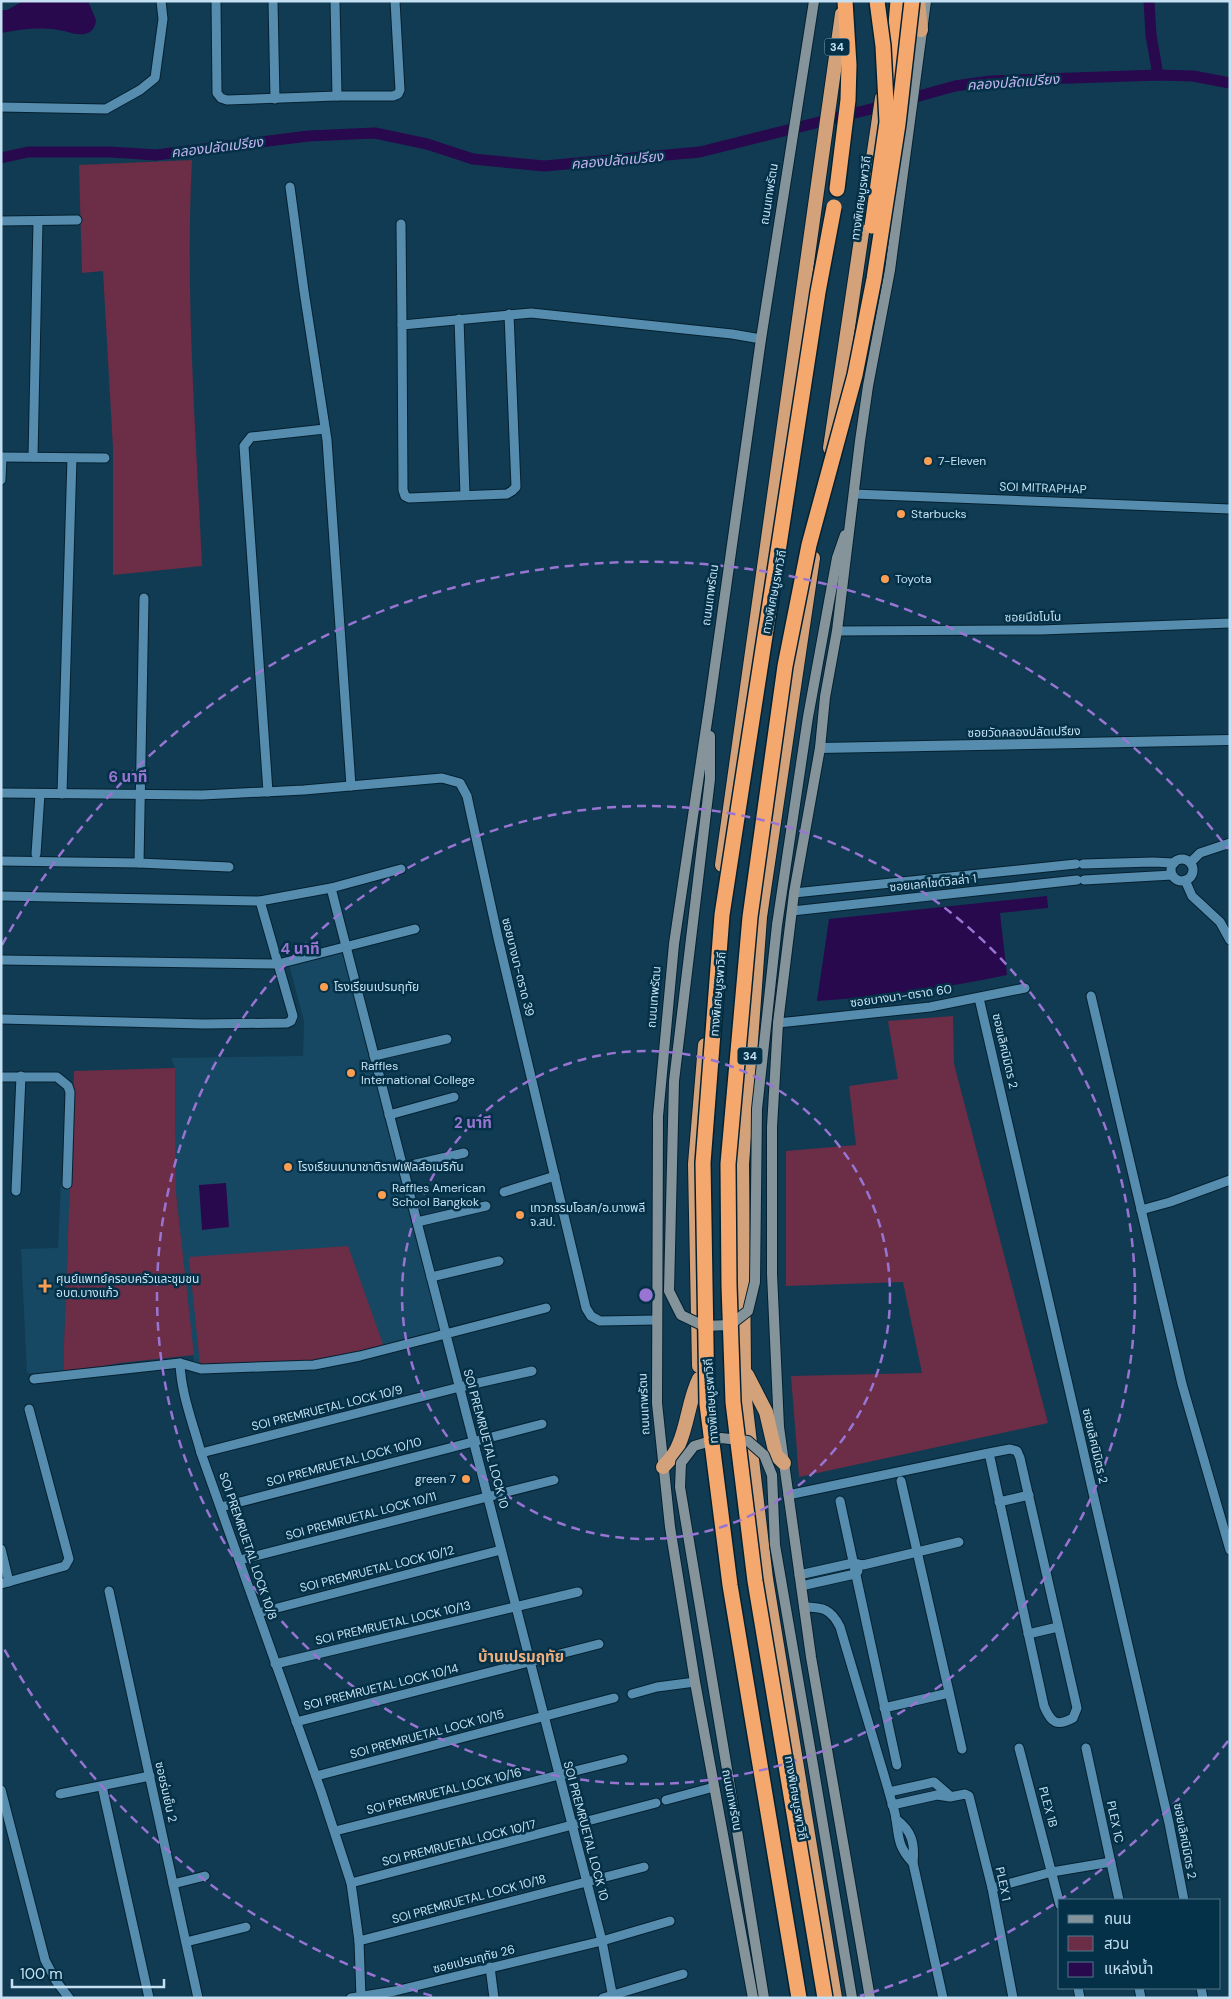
<svg xmlns="http://www.w3.org/2000/svg" width="1231" height="1999" font-family="'DM Sans','Noto Sans Thai',sans-serif">
<style>
.built{fill:#174863}
.green{fill:#6c2d46}
.water{fill:#28094d}
.lines{fill:none;stroke-linecap:round;stroke-linejoin:round}
.canal{stroke:#28094d;stroke-width:11}
.minor-casing{stroke:#042131;stroke-width:11}
.tertiary-casing{stroke:#042131;stroke-width:12}
.secondary-casing{stroke:#042131;stroke-width:12}
.trunk-casing{stroke:#042131;stroke-width:16}
.motorway-casing{stroke:#042131;stroke-width:18}
.minor{stroke:#568cad;stroke-width:9}
.tertiary{stroke:#568cad;stroke-width:10}
.secondary{stroke:#85949a;stroke-width:10}
.trunk{stroke:#d4a27a;stroke-width:14}
.motorway{stroke:#f4a86e;stroke-width:15}
.secondary-bridge-casing{stroke:#042131;stroke-width:12;stroke-linecap:butt}
.motorway-bridge-casing{stroke:#042131;stroke-width:18;stroke-linecap:butt}
.secondary-bridge{stroke:#85949a;stroke-width:10}
.motorway-bridge{stroke:#f4a86e;stroke-width:15}
.ring{fill:none;stroke:#9874d3;stroke-width:2.5;stroke-dasharray:9 6}
.poi-dot{fill:#fb9e52;stroke:#043147;stroke-width:2}
.labels{text-anchor:middle;stroke-width:5;stroke-linejoin:round;paint-order:stroke}
.shield{fill:#043147;stroke:#8aacbf;stroke-width:1}
.shield-label{font-size:11px;font-weight:bold;fill:#c4e0f2}
.street-label{font-size:12px;fill:#c4e0f2;stroke:#043147}
.poi-label{font-size:12px;fill:#c4e0f2;stroke:#043147;text-anchor:start}
.water-label{font-size:14px;font-style:italic;fill:#c7b6f3;stroke:#043147}
.quarter-label{font-size:15px;font-weight:bold;fill:#efae7d;stroke:#043147}
.centre{fill:#9874d3;stroke:#043147;stroke-width:2.5}
.ring-label{font-size:15px;text-anchor:middle;font-weight:bold;fill:#9874d3;stroke:#043147;stroke-width:5;stroke-linejoin:round;paint-order:stroke}
</style>
<rect width="100%" height="100%" fill="#113b52"/>
<g class="built">
<path d="M346 948 358 1011 442 1334 380 1348 204 1369 194 1363 176 1193 175 1068 171 1058 303 1056 304 1021 289 964Z"/>
<path d="M61 1183 70 1184 63 1373H27L21 1249 58 1248Z"/>
</g>
<g class="green">
<path d="M192 160C185 295 196 431 202 566L113 575V448L103 271 82 273 79 165Z"/>
<path d="M953 1016 954 1064 1048 1423 799 1477 791 1376 922 1373 903 1282 786 1286V1151L856 1145 849 1086 898 1079 888 1021Z"/>
<path d="M175 1068 176 1193 194 1355 120 1363 63 1373 74 1071Z"/>
<path d="M348 1246 384 1347 340 1360 200 1365 189 1257Z"/>
</g>
<g class="water">
<path d="M23 1H88L96 20C95 26 94 30 88 33 81 36 71 33 64 31 43 26 23 29 1 33V10H7Z"/>
<path d="M1047 896 1048 908 1000 913 1007 975C944 988 882 997 817 1001L829 919Z"/>
<path d="M226 1183 229 1227 202 1230 199 1185Z"/>
</g>
<g class="lines">
<g class="canal">
<path d="M1149 1 1151 35 1158 75"/>
<path d="M905 100 955 86 990 81 1158 75 1193 76 1230 83"/>
<path d="M1 158 28 152H111L156 155 309 136 375 133 427 144 473 159 544 166 700 152 887 105"/>
</g>
<g class="minor-casing">
<g id="minor">
<path d="M216 1 217 93 221 98 227 100 337 96"/>
<path d="M273 1 275 99"/>
<path d="M335 1 337 96H393L398 94 400 90 395 1"/>
<path d="M1 107 106 109 140 90 155 78 163 19 161 1"/>
<path d="M290 187 304 291 327 440 351 786"/>
<path d="M1 221 77 220"/>
<path d="M401 224 402 325"/>
<path d="M509 314 516 487 512 491 507 494 409 498 405 496 403 490 402 325 531 313 732 334 761 339"/>
<path d="M459 319 465 495"/>
<path d="M1 457 105 458"/>
<path d="M33 457 38 221"/>
<path d="M1 480 2 457"/>
<path d="M854 494 1230 509"/>
<path d="M837 631 1041 630 1230 623"/>
<path d="M268 792 244 446 251 437 325 429"/>
<path d="M1 793 202 795 304 790 442 778 460 783 467 796 498 938 586 1308 591 1316 600 1321 657 1320"/>
<path d="M62 794 72 458"/>
<path d="M36 854 40 794"/>
<circle cx="1182" cy="870" r="11"/>
<path d="M1 861 139 863 229 867"/>
<path d="M1191 862 1200 853 1230 843"/>
<path d="M139 863 144 598"/>
<path d="M1083 864 1153 862 1174 863"/>
<path d="M1084 880 1172 875"/>
<path d="M1185 880 1192 896 1220 922 1230 940"/>
<path d="M331 888 602 1941 613 1998"/>
<path d="M794 893 1076 864"/>
<path d="M1 896 260 901 331 888 401 869"/>
<path d="M792 911 1077 880"/>
<path d="M1 960 278 964 415 929"/>
<path d="M1091 996 1182 1384 1230 1550"/>
<path d="M979 998 1169 1823 1184 1900"/>
<path d="M1 1019 204 1024 287 1023 291 1021 293 1016 260 901"/>
<path d="M778 1023 930 1007 1025 988"/>
<path d="M374 1056 447 1039"/>
<path d="M1 1077H57L68 1086 70 1092 67 1184"/>
<path d="M389 1115 454 1097"/>
<path d="M403 1167 464 1153"/>
<path d="M16 1191 21 1076"/>
<path d="M504 1192 555 1176"/>
<path d="M1141 1210 1170 1202 1230 1180"/>
<path d="M417 1222 486 1206"/>
<path d="M431 1277 499 1261"/>
<path d="M180 1363C181 1394 193 1423 201 1453L321 1791 351 1883 359 1941 361 1998"/>
<path d="M34 1379 180 1363 201 1369 314 1365 360 1356 546 1308"/>
<path d="M201 1453 460 1387 532 1371"/>
<path d="M901 1481 962 1749"/>
<path d="M788 1495 989 1453 1010 1449 1017 1451 1020 1458 1077 1708 1073 1718C1057 1727 1051 1723 1044 1706L989 1453"/>
<path d="M840 1501 897 1765"/>
<path d="M999 1502 1029 1495"/>
<path d="M221 1507 542 1424"/>
<path d="M1 1549 9 1582"/>
<path d="M240 1560 554 1480"/>
<path d="M799 1575 853 1563 863 1565 959 1542"/>
<path d="M1 1584 65 1566 69 1559 29 1409"/>
<path d="M801 1586 855 1574 858 1571"/>
<path d="M109 1591 198 1998"/>
<path d="M804 1607C823 1607 831 1609 840 1627L889 1792C891 1801 895 1810 896 1819 899 1839 898 1847 913 1863"/>
<path d="M258 1613 501 1550"/>
<path d="M1028 1634 1058 1627"/>
<path d="M275 1664 578 1592"/>
<path d="M632 1694 657 1687 695 1682"/>
<path d="M884 1708 949 1693"/>
<path d="M296 1722 599 1644"/>
<path d="M1019 1748 1060 1905"/>
<path d="M1086 1748 1119 1900"/>
<path d="M316 1776 614 1698"/>
<path d="M102 1786 149 1998"/>
<path d="M1 1790 45 1960 56 1981 69 1998"/>
<path d="M889 1792 934 1782 950 1796"/>
<path d="M60 1794 150 1776"/>
<path d="M666 1800 714 1787"/>
<path d="M892 1805 937 1795 950 1797 965 1794 969 1796 992 1888 1013 1998"/>
<path d="M896 1819C912 1831 915 1843 913 1863L943 1998"/>
<path d="M335 1831 623 1759"/>
<path d="M351 1883 656 1803"/>
<path d="M173 1884 205 1876"/>
<path d="M992 1888 1052 1872 1111 1862"/>
<path d="M359 1941 644 1867"/>
<path d="M186 1942 246 1927"/>
<path d="M490 1967 494 1998"/>
<path d="M1078 1988 1080 1998"/>
<path d="M1139 1988 1141 1998"/>
<path d="M1201 1988 1203 1998"/>
<path d="M351 1998 395 1991 602 1941 670 1921"/>
<path d="M603 1998 683 1974"/>
</g>
</g>
<g class="tertiary-casing">
<path id="tertiary" d="M820 748 1230 740"/>
</g>
<g class="secondary-casing">
<g id="secondary">
<path d="M696 897 710 779V736"/>
<path d="M777 925 808 717 837 558 845 535"/>
<path d="M814 1771 852 1998"/>
<path d="M730 1787 764 1998"/>
<path d="M753 1998 695 1682 670 1527 657 1403 658 1116 674 944 710 701 761 339 814 1"/>
<path d="M870 1998 811 1657 779 1427 772 1274V1127L778 1023 794 893 820 748 825 697 837 631 860 441 868 386 890 270 926 1"/>
</g>
</g>
<g class="trunk-casing">
<g id="trunk">
<path d="M918 1 921 30"/>
<path d="M830 448 882 98"/>
<path d="M813 558 760 917 742 1164 744 1370 745 1400 766 1579 835 1998"/>
<path d="M722 865 842 14"/>
<path d="M699 1366 695 1164 705 1045"/>
<path d="M747 1375 766 1412 776 1455 784 1463"/>
<path d="M663 1467C670 1460 676 1453 679 1444 688 1423 689 1399 699 1379"/>
</g>
</g>
<g class="motorway-casing">
<g id="motorway">
<path d="M890 94 898 1"/>
<path d="M837 189 848 100 849 65 845 1"/>
</g>
</g>
<use href="#minor" class="minor"/>
<use href="#tertiary" class="tertiary"/>
<use href="#secondary" class="secondary"/>
<use href="#trunk" class="trunk"/>
<use href="#motorway" class="motorway"/>
<g class="secondary-bridge-casing">
<g id="secondary-bridge">
<path d="M696 897 674 1081 669 1291 681 1315 704 1326 730 1325 748 1311 755 1282 757 1109 777 925"/>
<path d="M730 1787 680 1487 681 1463 694 1446 721 1438 748 1441 764 1455 772 1475 775 1545 814 1771"/>
</g>
</g>
<g class="motorway-bridge-casing">
<g id="motorway-bridge">
<path d="M872 226 887 122 883 46 877 1"/>
<path d="M799 1998 730 1585 707 1404 703 1163 722 915 818 292 834 207"/>
<path d="M825 1998 755 1581 733 1402 729 1285 728 1164 750 917 785 666 809 545 855 375 874 279 898 124 912 1"/>
</g>
</g>
<use href="#secondary-bridge" class="secondary-bridge"/>
<use href="#motorway-bridge" class="motorway-bridge"/>
</g>
<g class="ring">
<circle cx="646" cy="1295" r="244"/>
<circle cx="646" cy="1295" r="489"/>
<path d="M1228 1741A733 733 0 0 1 860 1996M432 1996A733 733 0 0 1 2 1645M2 945A733 733 0 0 1 1228 849"/>
</g>
<g class="poi-dot">
<circle cx="928" cy="461" r="5"/>
<circle cx="901" cy="514" r="5"/>
<circle cx="885" cy="579" r="5"/>
<circle cx="324" cy="987" r="5"/>
<circle cx="351" cy="1073" r="5"/>
<circle cx="288" cy="1167" r="5"/>
<circle cx="382" cy="1195" r="5"/>
<circle cx="520" cy="1215" r="5"/>
<path d="M42.5 1278.5h5v5h5v5h-5v5h-5v-5h-5v-5h5z"/>
<circle cx="466" cy="1479" r="5"/>
</g>
<g class="labels">
<g class="shield">
<rect x="824.5" y="38.5" width="25" height="17" rx="4"/>
<rect x="737.5" y="1047.5" width="25" height="17" rx="4"/>
</g>
<g class="shield-label">
<text x="837" y="51">34</text>
<text x="750" y="1060">34</text>
</g>
<g class="street-label">
<text transform="translate(769 194) rotate(-81)" y="4">ถนนเทพรัตน</text>
<text transform="translate(861 198) rotate(-82)" y="4">ทางพิเศษบูรพาวิถี</text>
<text transform="translate(1043 488) rotate(2)" y="4">SOI MITRAPHAP</text>
<text transform="translate(774 592) rotate(-79)" y="4">ทางพิเศษบูรพาวิถี</text>
<text transform="translate(710 595) rotate(-82)" y="4">ถนนเทพรัตน</text>
<text transform="translate(1033 617) rotate(-1)" y="4">ซอยนีชโมโน</text>
<text transform="translate(1024 732) rotate(-1)" y="4">ซอยวัดคลองปลัดเปรียง</text>
<text transform="translate(933 883) rotate(-6)" y="4">ซอยเลคไซด์วิลล่า 1</text>
<text transform="translate(518 967) rotate(76)" y="4">ซอยบางนา-ตราด 39</text>
<text transform="translate(718 994) rotate(-85)" y="4">ทางพิเศษบูรพาวิถี</text>
<text transform="translate(901 996) rotate(-8)" y="4">ซอยบางนา-ตราด 60</text>
<text transform="translate(654 997) rotate(-85)" y="4">ถนนเทพรัตน</text>
<text transform="translate(1005 1051) rotate(77)" y="4">ซอยเลิศนิมิตร 2</text>
<text transform="translate(711 1401) rotate(-94)" y="4">ทางพิเศษบูรพาวิถี</text>
<text transform="translate(644 1404) rotate(-93)" y="4">ถนนเทพรัตน</text>
<text transform="translate(327 1408) rotate(-14)" y="4">SOI PREMRUETAL LOCK 10/9</text>
<text transform="translate(486 1439) rotate(75)" y="4">SOI PREMRUETAL LOCK 10</text>
<text transform="translate(1095 1446) rotate(77)" y="4">ซอยเลิศนิมิตร 2</text>
<text transform="translate(344 1462) rotate(-15)" y="4">SOI PREMRUETAL LOCK 10/10</text>
<text transform="translate(361 1516) rotate(-15)" y="4">SOI PREMRUETAL LOCK 10/11</text>
<text transform="translate(248 1546) rotate(71)" y="4">SOI PREMRUETAL LOCK 10/8</text>
<text transform="translate(377 1569) rotate(-14)" y="4">SOI PREMRUETAL LOCK 10/12</text>
<text transform="translate(393 1623) rotate(-13)" y="4">SOI PREMRUETAL LOCK 10/13</text>
<text transform="translate(381 1687) rotate(-14)" y="4">SOI PREMRUETAL LOCK 10/14</text>
<text transform="translate(427 1734) rotate(-15)" y="4">SOI PREMRUETAL LOCK 10/15</text>
<text transform="translate(444 1791) rotate(-14)" y="4">SOI PREMRUETAL LOCK 10/16</text>
<text transform="translate(166 1792) rotate(77)" y="4">ซอยร่มเย็น 2</text>
<text transform="translate(796 1798) rotate(80)" y="4">ทางพิเศษบูรพาวิถี</text>
<text transform="translate(732 1800) rotate(79)" y="4">ถนนเทพรัตน</text>
<text transform="translate(1048 1807) rotate(75)" y="4">PLEX 1B</text>
<text transform="translate(1115 1822) rotate(78)" y="4">PLEX 1C</text>
<text transform="translate(586 1831) rotate(75)" y="4">SOI PREMRUETAL LOCK 10</text>
<text transform="translate(1185 1841) rotate(79)" y="4">ซอยเลิศนิมิตร 2</text>
<text transform="translate(459 1843) rotate(-14)" y="4">SOI PREMRUETAL LOCK 10/17</text>
<text transform="translate(1003 1884) rotate(78)" y="4">PLEX 1</text>
<text transform="translate(469 1899) rotate(-15)" y="4">SOI PREMRUETAL LOCK 10/18</text>
<text transform="translate(474 1959) rotate(-14)" y="4">ซอยเปรมฤทัย 26</text>
</g>
<g class="poi-label">
<text x="938" y="465">7-Eleven</text>
<text x="911" y="518">Starbucks</text>
<text x="895" y="583">Toyota</text>
<text x="334" y="991">โรงเรียนเปรมฤทัย</text>
<text x="361" y="1070">Raffles<tspan x="361" dy="14">International College</tspan></text>
<text x="298" y="1171">โรงเรียนนานาชาติราฟเฟิลส์อเมริกัน</text>
<text x="392" y="1192">Raffles American<tspan x="392" dy="14">School Bangkok</tspan></text>
<text x="530" y="1212">เทวกรรมโอสก/อ.บางพลี<tspan x="530" dy="14">จ.สป.</tspan></text>
<text x="56" y="1283">ศุนย์แพทย์ครอบครัวและชุมชน<tspan x="56" dy="14">อบต.บางแก้ว</tspan></text>
<text x="456" y="1483" text-anchor="end">green 7</text>
</g>
<g class="water-label">
<text transform="translate(1013 82) rotate(-4)" y="5">คลองปลัดเปรียง</text>
<text transform="translate(217 147) rotate(-7)" y="5">คลองปลัดเปรียง</text>
<text transform="translate(617 160) rotate(-5)" y="5">คลองปลัดเปรียง</text>
</g>
<g class="quarter-label">
<text x="521" y="1662">บ้านเปรมฤทัย</text>
</g>
</g>
<circle cx="646" cy="1295" r="8" class="centre"/>
<g class="ring-label">
<text x="128" y="782">6 นาที</text>
<text x="300" y="954">4 นาที</text>
<text x="473" y="1128">2 นาที</text>
</g>
<rect width="1231" height="1999" fill="none" stroke="#c4e0f2" stroke-width="5"/>
<rect x="1058" y="1899" width="162" height="90" fill="#043147" stroke="#51778b"/>
<rect x="1068" y="1915" width="25" height="8" fill="#85949a" stroke="#51778b"/>
<text x="1104" y="1924" font-size="15" fill="#c4e0f2">ถนน</text>
<rect x="1068" y="1936" width="25" height="15" fill="#6c2d46" stroke="#51778b"/>
<text x="1104" y="1949" font-size="15" fill="#c4e0f2">สวน</text>
<rect x="1068" y="1962" width="25" height="15" fill="#28094d" stroke="#51778b"/>
<text x="1104" y="1974" font-size="15" fill="#c4e0f2">แหล่งน้ำ</text>
<path d="M12 1979v8h152v-8" fill="none" stroke="#c4e0f2" stroke-width="2.5"/>
<text x="20" y="1979" font-size="15" fill="#c4e0f2" stroke="#043147" stroke-width="4" paint-order="stroke">100 m</text>
</svg>
